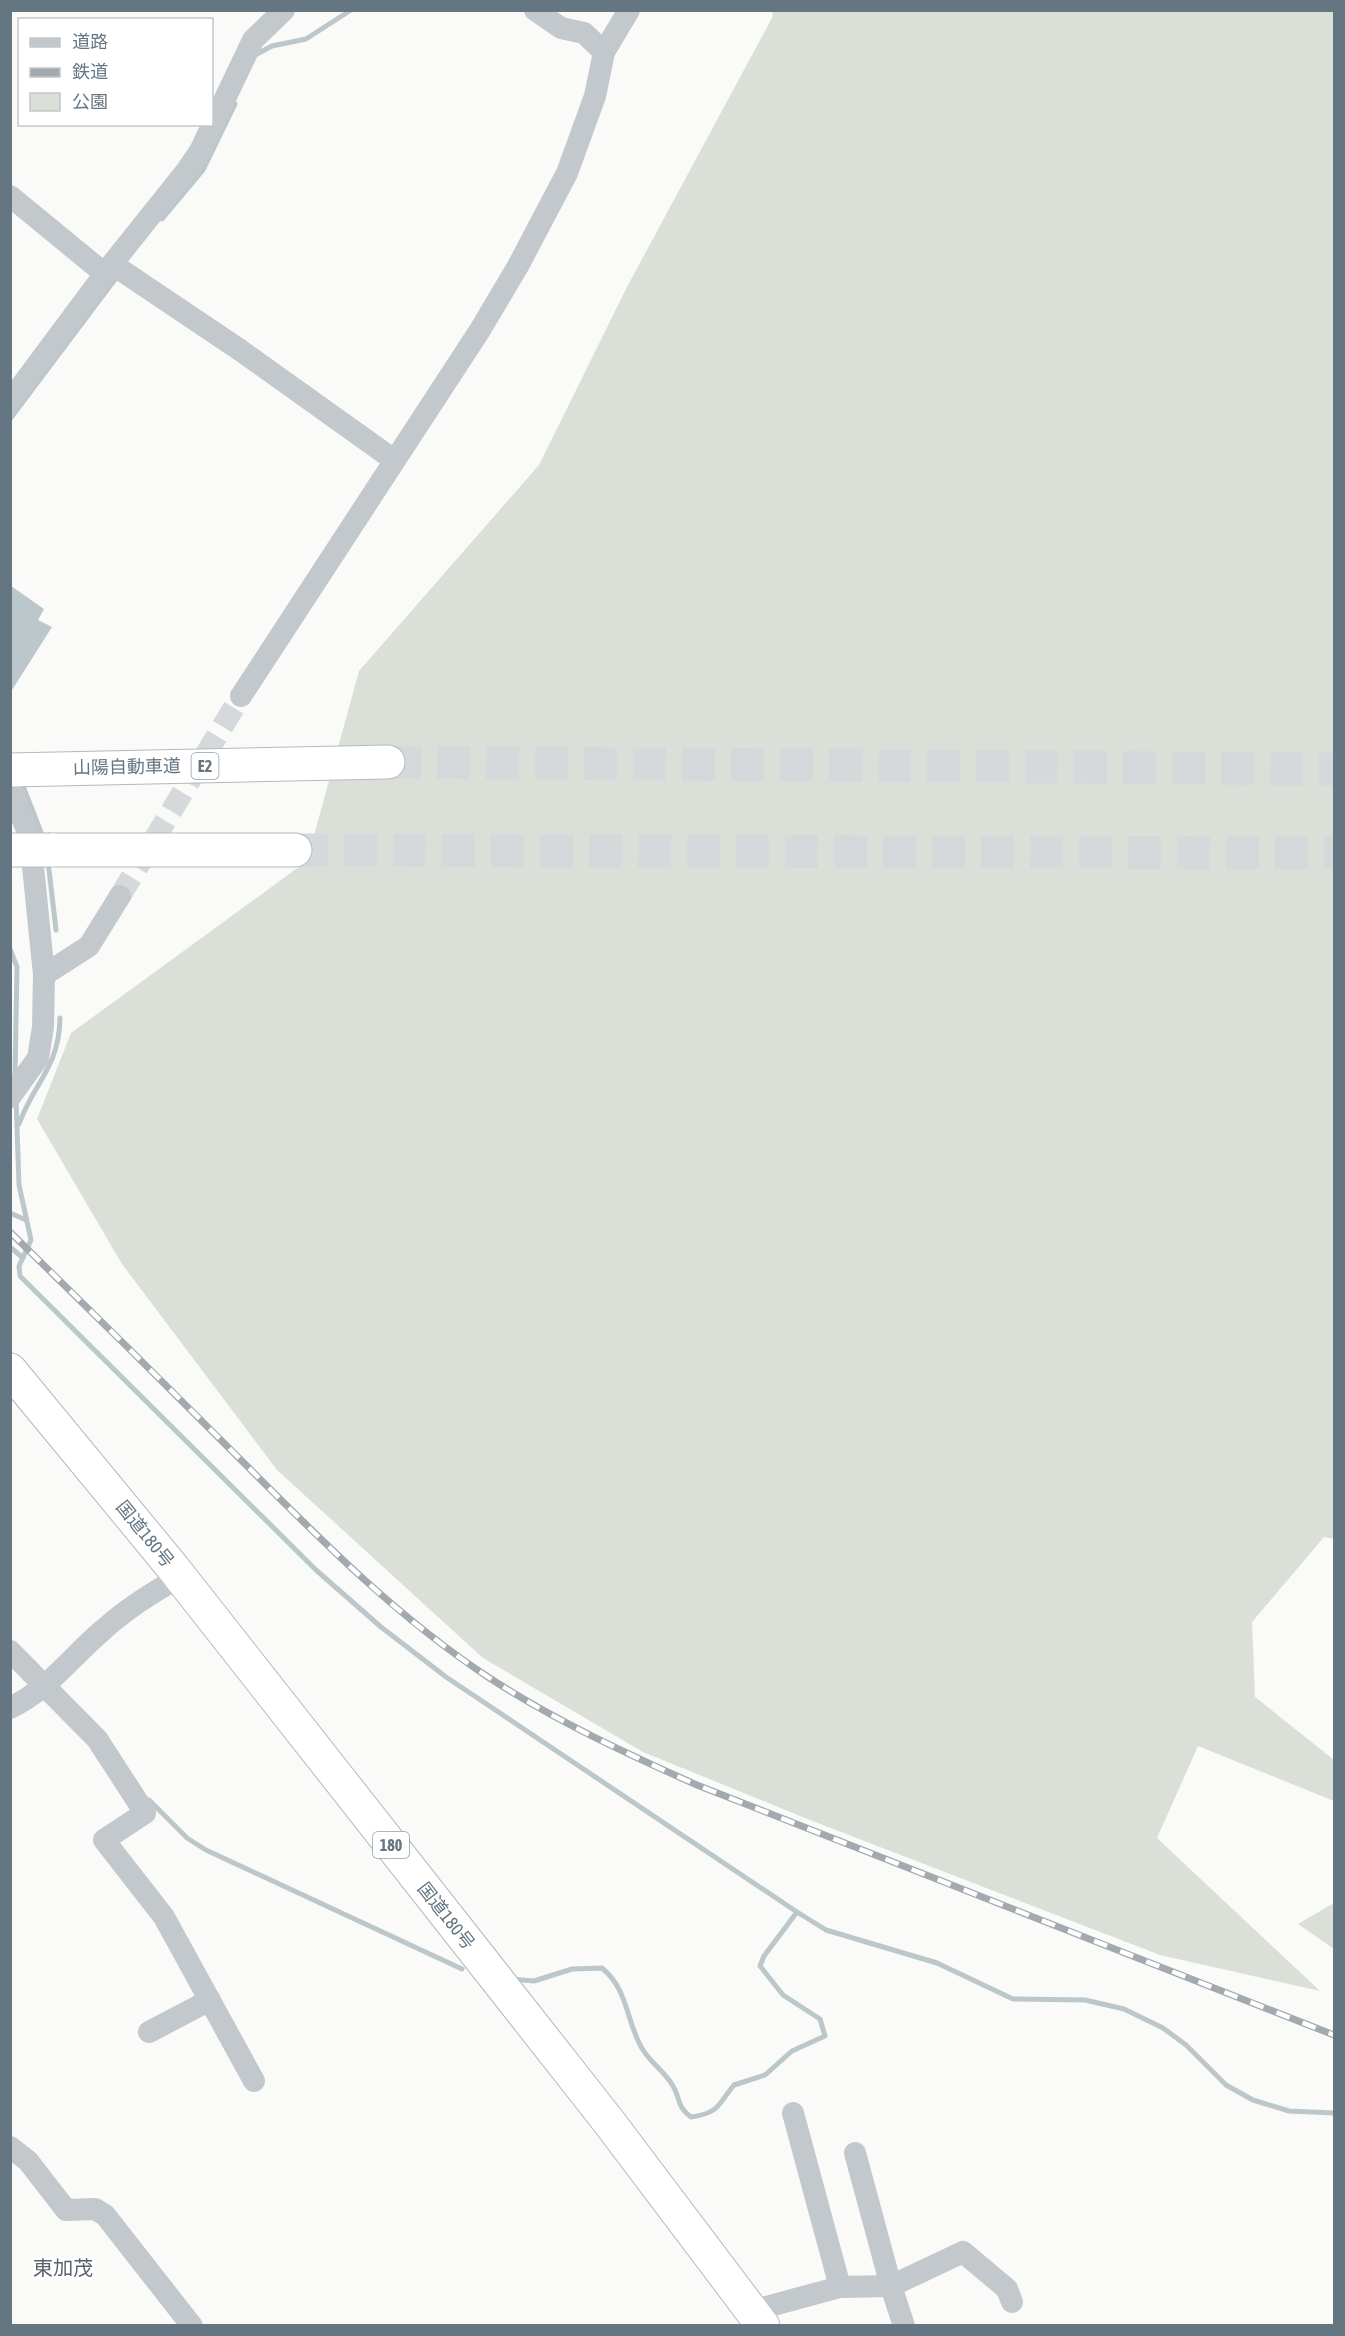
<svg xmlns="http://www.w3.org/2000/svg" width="1345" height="2336" font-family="'Asap Condensed','Noto Sans JP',sans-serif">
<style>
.green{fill:#dadfd7}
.water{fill:#bbc7cb}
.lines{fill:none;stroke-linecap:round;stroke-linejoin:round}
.stream{stroke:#bbc7cb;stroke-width:5}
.minor-tunnel{stroke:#d5d9db;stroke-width:22;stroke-dasharray:22 11;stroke-linecap:butt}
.highway-tunnel{stroke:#d5d9db;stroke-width:33;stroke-dasharray:33 16;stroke-linecap:butt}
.highway-casing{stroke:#b4b9bd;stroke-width:35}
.minor{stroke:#c3c8cc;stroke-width:22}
.highway{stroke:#fff;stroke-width:33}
.rail-casing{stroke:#a2aab0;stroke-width:7}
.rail{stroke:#fff;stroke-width:4.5;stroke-dasharray:14;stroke-linecap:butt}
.highway-bridge-casing{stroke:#b4b9bd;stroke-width:35;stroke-linecap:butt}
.highway-bridge{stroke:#fff;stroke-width:33}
.labels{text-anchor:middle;stroke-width:6;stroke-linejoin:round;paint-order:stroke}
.shield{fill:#fff;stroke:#939fa8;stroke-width:1.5}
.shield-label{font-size:16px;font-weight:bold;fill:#657683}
.street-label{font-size:18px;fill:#657683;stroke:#fff}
.neighbourhood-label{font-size:20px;fill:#57646e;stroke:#fff}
</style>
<rect width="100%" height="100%" fill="#fafaf8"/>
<g class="green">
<path d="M773 11H1334V1539L1324 1537 1252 1622 1255 1697 1334 1760V1801L1198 1746 1157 1838 1320 1991 1160 1955 810 1820 643 1752 483 1658 277 1470 122 1264 37 1119 71 1033 307 861 359 671 539 465 627 287 772 18Z"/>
<path d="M1334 1903V1949L1298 1924Z"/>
</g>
<path class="water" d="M11 586 44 609 38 620 52 627 12 690Z"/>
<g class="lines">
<g class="stream">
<path d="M257 54 272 46 306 39 351 10"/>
<path d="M162 219 203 170 235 104"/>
<path d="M10 419 119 274"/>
<path d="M21 781 44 840"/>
<path d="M48 861 56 930"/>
<path d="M10 949 17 967 15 1075"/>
<path d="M16 1099 19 1185 31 1240 19 1266 20 1276 316 1570 381 1627 446 1677 797 1912 826 1930 937 1963 1013 1999 1085 2000 1124 2009 1163 2028 1186 2045 1226 2085 1253 2100 1289 2111 1334 2113"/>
<path d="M19 1124C34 1082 59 1068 60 1018"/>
<path d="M10 1213 26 1220"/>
<path d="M10 1247 23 1258"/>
<path d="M149 1800 187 1838 206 1850 462 1969"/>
<path d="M511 1979 534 1981 572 1969 602 1968C629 1990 626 2023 643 2050 651 2063 665 2072 673 2086 681 2099 676 2106 691 2117 720 2113 718 2104 734 2085L765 2075 792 2051 825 2036 820 2019 783 1995 760 1966 764 1956 797 1912"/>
</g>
<path class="minor-tunnel" d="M120 896 241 696"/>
<g class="highway-tunnel">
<path d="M388 762 1334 769"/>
<path d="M295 850 1334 853"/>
</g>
<g class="highway-casing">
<g id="highway">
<path d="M10 770 388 762"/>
<path d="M51 850H295"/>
<path d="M10 1370 174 1569 609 2122 763 2326"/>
</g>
</g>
<g class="minor">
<path d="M535 10 561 28 584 33 604 52"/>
<path d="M10 196 105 274"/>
<path d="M112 264 240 350 394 460"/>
<path d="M10 401 112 264 187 170 200 151 253 40 284 10"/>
<path d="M241 696 480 330 518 266 567 173 595 96 604 52 629 10"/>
<path d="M10 790 30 837 44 975 43 1027 38 1058 10 1097"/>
<path d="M44 975 89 946 120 896"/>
<path d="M10 1651 97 1739 145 1813 104 1840 164 1917 254 2081"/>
<path d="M10 1708C48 1690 71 1657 103 1630 126 1609 153 1592 180 1577"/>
<path d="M149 2032 210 2000"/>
<path d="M793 2113 840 2287"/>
<path d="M10 2147 28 2161 66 2210 95 2209 105 2215 192 2326"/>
<path d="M855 2153 891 2286 904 2326"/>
<path d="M751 2311 840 2287 891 2286 963 2252 1007 2289 1012 2302"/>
</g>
<use href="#highway" class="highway"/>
<g class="rail-casing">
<path id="rail" d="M10 1232C89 1309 168 1387 246 1465 322 1541 397 1617 488 1677 554 1720 625 1753 697 1785L1334 2035"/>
</g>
<use href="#rail" class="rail"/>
<g class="highway-bridge-casing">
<path id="highway-bridge" d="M10 850H51"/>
</g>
<use href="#highway-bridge" class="highway-bridge"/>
</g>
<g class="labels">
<g class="shield">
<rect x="191.5" y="753" width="27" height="26" rx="4.5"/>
<rect x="373" y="1832" width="36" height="26" rx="4.5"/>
</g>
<g class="shield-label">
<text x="205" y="772">E2</text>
<text x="391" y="1851">180</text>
</g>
<g class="street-label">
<text transform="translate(127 767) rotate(-1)" y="6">山陽自動車道</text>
<text transform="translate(145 1534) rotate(51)" y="6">国道180号</text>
<text transform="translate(446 1916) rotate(52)" y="6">国道180号</text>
</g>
<g class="neighbourhood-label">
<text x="63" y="2275">東加茂</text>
</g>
</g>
<rect width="1345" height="2336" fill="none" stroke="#657683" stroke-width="24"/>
<rect x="18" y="18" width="195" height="108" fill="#ffffff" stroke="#c1c8cd" stroke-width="1.5"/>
<rect x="30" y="38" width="30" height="9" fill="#c3c8cc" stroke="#c1c8cd" stroke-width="1.5"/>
<text x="72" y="48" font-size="18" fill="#657683">道路</text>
<rect x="30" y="68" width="30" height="9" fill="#a2aab0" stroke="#c1c8cd" stroke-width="1.5"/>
<text x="72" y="78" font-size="18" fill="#657683">鉄道</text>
<rect x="30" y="93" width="30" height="18" fill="#dadfd7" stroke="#c1c8cd" stroke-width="1.5"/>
<text x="72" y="108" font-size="18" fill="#657683">公園</text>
</svg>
